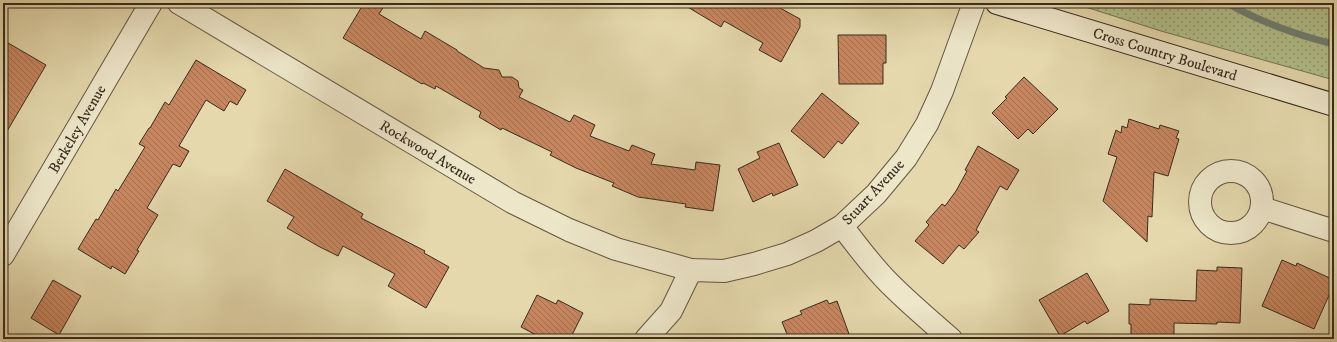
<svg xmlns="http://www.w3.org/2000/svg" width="1337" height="342" font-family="'IM FELL DW Pica',serif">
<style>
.park{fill:url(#park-dots);stroke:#767554}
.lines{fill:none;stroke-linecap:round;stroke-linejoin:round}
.stream{stroke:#708073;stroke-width:7}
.building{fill:url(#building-back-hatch);stroke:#392b1e}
.minor-casing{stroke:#645642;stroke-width:24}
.secondary-casing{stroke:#392b1e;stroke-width:24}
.minor{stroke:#ede6c9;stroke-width:22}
.secondary{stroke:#ede6c9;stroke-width:22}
.labels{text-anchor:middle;stroke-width:3;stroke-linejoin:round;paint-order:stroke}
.street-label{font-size:15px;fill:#392b1e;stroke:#ede6c9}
</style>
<defs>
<pattern id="park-dots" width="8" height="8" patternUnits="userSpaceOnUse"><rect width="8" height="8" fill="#b2bf8a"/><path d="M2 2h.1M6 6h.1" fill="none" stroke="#929b70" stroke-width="1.8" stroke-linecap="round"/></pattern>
<pattern id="building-back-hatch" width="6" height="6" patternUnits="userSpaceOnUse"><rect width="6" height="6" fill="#c78660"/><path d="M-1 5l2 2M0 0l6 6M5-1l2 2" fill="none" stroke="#a36e4f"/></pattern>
</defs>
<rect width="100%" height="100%" fill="#e4d8ac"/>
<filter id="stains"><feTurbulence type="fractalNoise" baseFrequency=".005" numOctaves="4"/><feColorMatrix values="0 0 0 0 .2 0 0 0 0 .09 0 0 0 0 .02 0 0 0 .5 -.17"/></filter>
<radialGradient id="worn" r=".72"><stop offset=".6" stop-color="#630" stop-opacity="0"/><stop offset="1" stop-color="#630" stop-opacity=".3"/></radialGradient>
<path class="park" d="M1073 3H1334V80L1161 31Z"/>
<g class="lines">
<path class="stream" d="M1227 3C1258 21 1299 36 1334 44"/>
</g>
<g class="building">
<path d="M364 3H386L379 14 421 39 425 31 457 50V51L484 68 499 70 502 77H512L518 81 519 88 523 90 519 97 570 122 574 115 595 125 590 136 629 151 632 145 655 154 651 164 695 170 696 162 720 165 713 211 685 207 686 204 638 197 612 186 614 183 576 168 550 155 552 152 502 128 501 130 479 117 481 112 436 86 435 89 423 83 422 84 343 38Z"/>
<path d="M681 3H771L800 19V27L781 62 759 50 763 43 724 21 721 27Z"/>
<path d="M838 35H886V63H883V84H839Z"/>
<path d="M3 40 46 65 3 138Z"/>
<path d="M196 60 246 90 237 105 230 101 224 111 206 100 179 146 189 151 180 167 173 164 147 208 158 215 137 250 139 251 125 274 112 266 111 269 78 249 96 219 98 220 116 189 118 191 145 147 139 144 149 128H150L165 102 169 105Z"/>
<path d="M1024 77 1058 109 1033 134 1028 129 1018 139 992 113 1007 98 1005 97Z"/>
<path d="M822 93 859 123 842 144 838 141 824 158 791 131Z"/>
<path d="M1129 119 1159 129 1160 125 1179 131 1176 138 1179 139 1168 176 1154 172 1152 217 1148 216 1147 242 1103 201 1117 157 1108 154 1116 130 1121 133 1122 126 1127 128Z"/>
<path d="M779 143 798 185 773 196 772 193 753 202 738 169 760 158 757 152Z"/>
<path d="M978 146 1019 170 1007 190 1000 186 976 230 979 232 964 249 959 245 943 264 915 241 929 225 926 222 942 204 945 206 956 191 967 171 965 170Z"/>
<path d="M285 169 363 214 361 218 425 251 424 253 449 267 426 308 388 286 395 274 343 246 338 256 318 246 287 228 294 217 267 201Z"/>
<path d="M1282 260 1296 266 1297 263 1334 280V284L1314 329 1262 306Z"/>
<path d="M1217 267 1242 268 1240 323 1217 322V324L1174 323V339H1131V324H1129V304L1150 305V299L1196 301 1197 270 1217 271Z"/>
<path d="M1087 273 1109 311 1087 324 1085 321 1060 336 1039 300Z"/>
<path d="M53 280 81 296 59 335 31 318Z"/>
<path d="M537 295 556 304 558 300 583 313 570 339H544L521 327Z"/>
<path d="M827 300 829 304 837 301 849 334 835 339H789L782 322 802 314 800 311Z"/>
</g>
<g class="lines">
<g class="minor-casing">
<g id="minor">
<path d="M179 3 512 202 569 230 616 249 691 270 724 271 754 264 787 254 816 241 842 226 876 194 906 158 927 124 942 91 974 3"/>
<circle cx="1231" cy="202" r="31"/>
<path d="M1262 208 1334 231"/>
<path d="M842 226C857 246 872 266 889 283 909 303 930 321 951 339"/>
<path d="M3 255 151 3"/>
<path d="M646 339 671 311 691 270"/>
</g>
</g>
<g class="secondary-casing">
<path id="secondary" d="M997 3 1334 105"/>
</g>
<use href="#minor" class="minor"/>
<use href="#secondary" class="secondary"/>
</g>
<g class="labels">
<g class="street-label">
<text transform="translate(1165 54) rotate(17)" y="5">Cross Country Boulevard</text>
<text transform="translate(77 129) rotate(-60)" y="5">Berkeley Avenue</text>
<text transform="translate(428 152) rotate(31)" y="5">Rockwood Avenue</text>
<text transform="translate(873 192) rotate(-47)" y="5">Stuart Avenue</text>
</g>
</g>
<rect width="1337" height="342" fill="none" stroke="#e4d8ac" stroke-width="16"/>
<rect x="4" y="4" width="1329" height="334" fill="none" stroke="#392b1e" stroke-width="2"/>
<rect x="8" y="8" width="1321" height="326" fill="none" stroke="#392b1e"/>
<rect width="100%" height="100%" filter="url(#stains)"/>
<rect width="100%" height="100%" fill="url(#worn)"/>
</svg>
